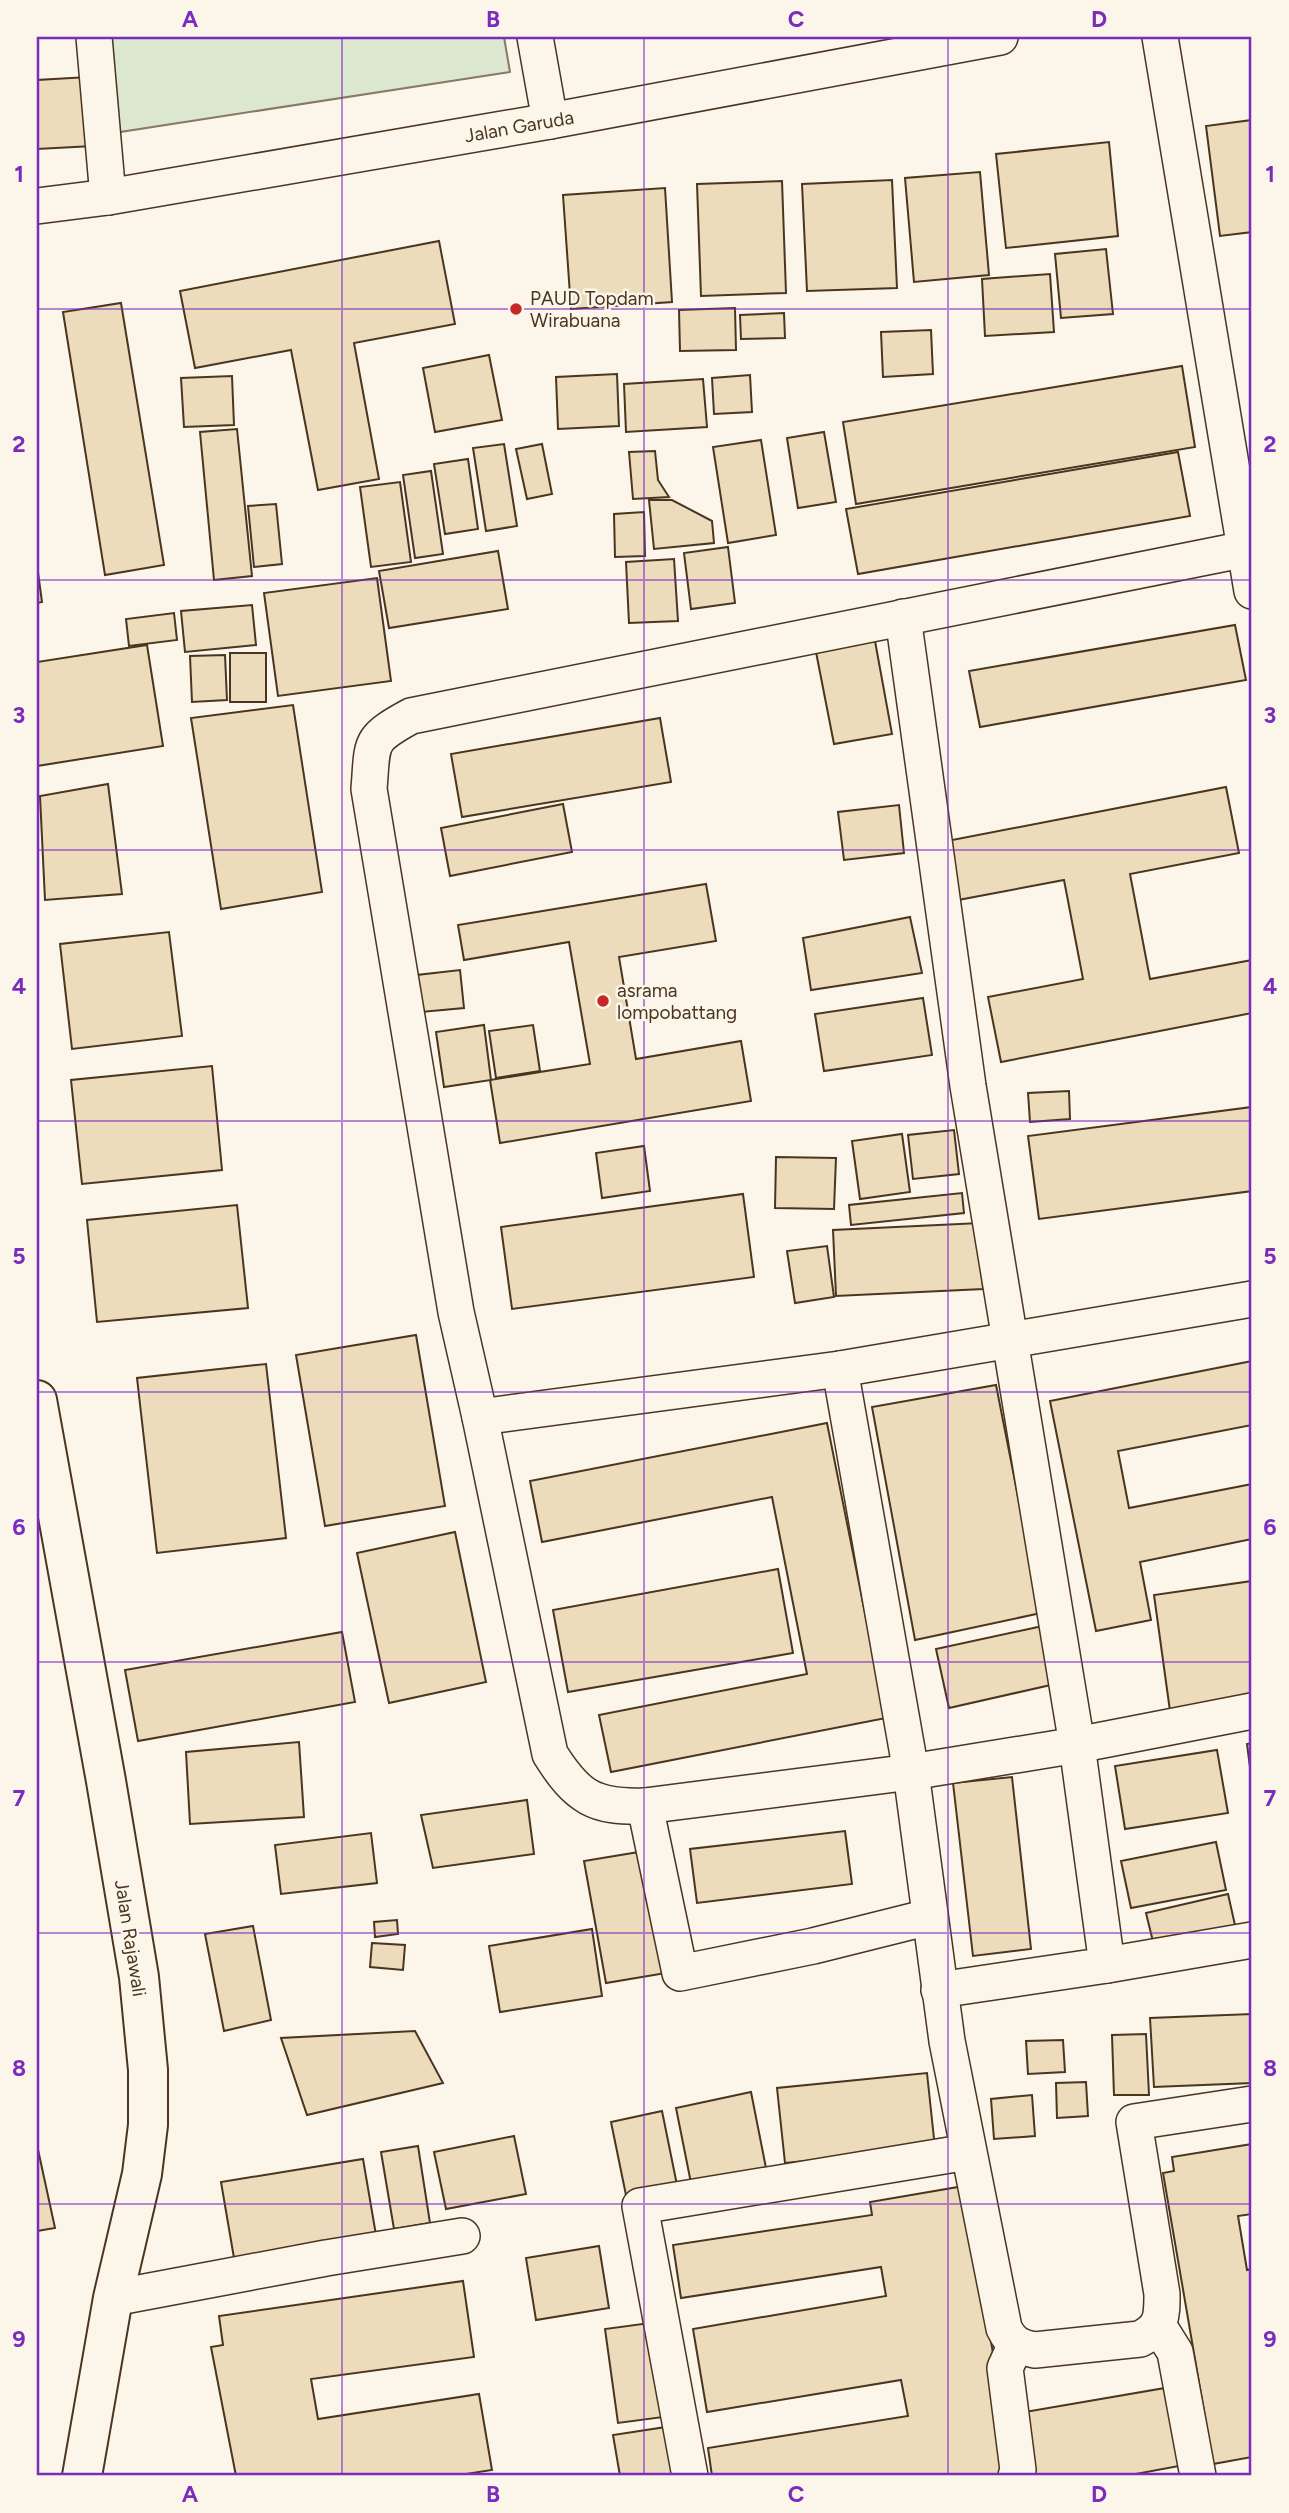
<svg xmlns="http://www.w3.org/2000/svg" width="1289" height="2513" font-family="Figtree,sans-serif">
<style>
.green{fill:#dce7d0;stroke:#887966;stroke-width:2}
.building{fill:#ecdcbc;stroke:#4a3520;stroke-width:2}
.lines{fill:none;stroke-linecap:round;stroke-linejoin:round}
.street-casing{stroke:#4a3520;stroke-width:38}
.secondary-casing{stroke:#4a3520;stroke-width:42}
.street{stroke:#fbf6e9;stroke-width:35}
.secondary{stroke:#fbf6e9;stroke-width:38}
.grid{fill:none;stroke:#7b2cbf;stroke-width:2;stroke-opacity:0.55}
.poi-dot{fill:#c62828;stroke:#fbf6e9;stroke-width:2.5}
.labels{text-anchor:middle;stroke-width:5;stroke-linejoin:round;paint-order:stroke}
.street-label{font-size:19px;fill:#4a3520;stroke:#fbf6e9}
.poi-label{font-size:19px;fill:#4a3520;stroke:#fbf6e9;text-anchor:start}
.neatline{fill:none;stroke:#7b2cbf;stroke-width:2.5}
.grid-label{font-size:23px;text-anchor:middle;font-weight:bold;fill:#7b2cbf}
</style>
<rect width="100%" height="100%" fill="#fbf6e9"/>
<path class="green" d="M109 37H504L510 72 120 132Z"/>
<g class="building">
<path d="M88 77 93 146 37 149V80Z"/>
<path d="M1252 120V232L1220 236 1206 126Z"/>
<path d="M1109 142 1118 236 1006 248 996 154Z"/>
<path d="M980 172 989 275 914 282 905 178Z"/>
<path d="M892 180 897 288 807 291 802 184Z"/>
<path d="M782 181 786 293 701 296 697 184Z"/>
<path d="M665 188 672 302 571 309 563 195Z"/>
<path d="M439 241 455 324 354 343 379 479 318 490 291 350 195 368 180 291Z"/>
<path d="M1106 249 1113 314 1061 318 1055 254Z"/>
<path d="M1050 274 1054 332 985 336 982 279Z"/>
<path d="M121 303 164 565 105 575 63 312Z"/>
<path d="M735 308 736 350 680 351 679 310Z"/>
<path d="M784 313 785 338 741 339 740 315Z"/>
<path d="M931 330 933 374 883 377 881 332Z"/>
<path d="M489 355 502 420 435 432 423 368Z"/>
<path d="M1182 366 1195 447 856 504 843 422Z"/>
<path d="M617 374 619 426 558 429 556 377Z"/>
<path d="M750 375 752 412 714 414 712 378Z"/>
<path d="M232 376 234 425 184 427 181 378Z"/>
<path d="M703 379 707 427 626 432 624 384Z"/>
<path d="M237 429 252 576 214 580 200 432Z"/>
<path d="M824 432 836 502 798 508 787 438Z"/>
<path d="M761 440 776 535 728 543 713 447Z"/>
<path d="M504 444 517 526 486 531 473 448Z"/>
<path d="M542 444 552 494 527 499 516 449Z"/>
<path d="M655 451 658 480 669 497 633 499 629 452Z"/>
<path d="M1178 452 1190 516 858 574 846 509Z"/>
<path d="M468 459 478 529 445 534 434 464Z"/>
<path d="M431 471 443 554 415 558 403 475Z"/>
<path d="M400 482 411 562 371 567 360 487Z"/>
<path d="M649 500H672L712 521 714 543 654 549Z"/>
<path d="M276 504 282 564 254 567 248 506Z"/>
<path d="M644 512 645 556 615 557 614 514Z"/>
<path d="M728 547 735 603 691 609 684 553Z"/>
<path d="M498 551 508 609 389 628 379 571Z"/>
<path d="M674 559 678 621 629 623 626 562Z"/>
<path d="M37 565 42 602 37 603Z"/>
<path d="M377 578 391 681 278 696 264 593Z"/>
<path d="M252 605 256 645 185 652 181 611Z"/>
<path d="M174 613 177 640 129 646 126 619Z"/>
<path d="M1235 625 1246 680 980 727 969 671Z"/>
<path d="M875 641 892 734 834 744 816 652Z"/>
<path d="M147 645 163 746 37 766V662Z"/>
<rect x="230" y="653" width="36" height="49"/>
<path d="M225 655 227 700 192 702 190 656Z"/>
<path d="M293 705 322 892 221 909 191 718Z"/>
<path d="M660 718 671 782 462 817 451 754Z"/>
<path d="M108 784 122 894 45 900 40 796Z"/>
<path d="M1226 787 1239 853 1130 874 1150 979 1252 960V1013L1001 1062 988 997 1083 979 1064 880 958 900 947 841Z"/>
<path d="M563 804 572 852 450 876 441 828Z"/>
<path d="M899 805 904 853 844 860 838 812Z"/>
<path d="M706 884 716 941 619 957 636 1059 741 1041 751 1101 500 1143 490 1080 590 1064 569 942 464 960 458 925Z"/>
<path d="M910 917 922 973 811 990 803 938Z"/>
<path d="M169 932 182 1036 72 1049 60 944Z"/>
<path d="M460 970 464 1008 421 1012 417 975Z"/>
<path d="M923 998 932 1055 824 1071 815 1014Z"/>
<path d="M484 1025 491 1080 444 1087 436 1032Z"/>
<path d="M533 1025 540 1071 496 1078 489 1031Z"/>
<path d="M212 1066 222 1170 82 1184 71 1080Z"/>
<path d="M1069 1091 1070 1119 1030 1122 1028 1093Z"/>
<path d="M1252 1107V1191L1039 1219 1028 1136Z"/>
<path d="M954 1130 959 1174 913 1179 908 1135Z"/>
<path d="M902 1134 910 1192 860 1199 852 1141Z"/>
<path d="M644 1146 650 1191 602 1198 596 1153Z"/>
<path d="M776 1157 836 1158 834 1209 775 1208Z"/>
<path d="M962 1193 964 1213 851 1225 849 1205Z"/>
<path d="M743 1194 754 1277 512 1309 501 1227Z"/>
<path d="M237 1205 248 1308 97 1322 87 1220Z"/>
<path d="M980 1223 983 1289 836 1296 833 1230Z"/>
<path d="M827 1246 834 1297 795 1303 787 1251Z"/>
<path d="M416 1335 445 1506 325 1526 296 1355Z"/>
<path d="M1252 1361V1425L1118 1451 1129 1508 1252 1484V1539L1140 1562 1151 1620 1096 1631 1050 1401Z"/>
<path d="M266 1364 286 1538 157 1553 137 1378Z"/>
<path d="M996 1385 1041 1613 915 1640 872 1407Z"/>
<path d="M827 1423 886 1718 611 1772 599 1715 807 1674 772 1497 542 1542 530 1481Z"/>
<path d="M455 1532 486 1682 389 1703 357 1553Z"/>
<path d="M778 1569 793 1653 568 1692 553 1610Z"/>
<path d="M1252 1581V1699L1170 1711 1154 1595Z"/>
<path d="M1052 1624 1064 1682 949 1708 936 1649Z"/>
<path d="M342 1632 355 1702 138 1741 125 1670Z"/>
<path d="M299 1742 304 1817 190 1824 186 1752Z"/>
<path d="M1252 1743V1783L1247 1744Z"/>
<path d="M1217 1750 1228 1813 1125 1829 1115 1766Z"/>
<path d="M1012 1777 1031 1949 973 1956 953 1783Z"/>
<path d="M527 1800 534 1854 433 1868 421 1815Z"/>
<path d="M845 1831 852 1884 697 1903 690 1849Z"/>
<path d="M371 1833 377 1883 281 1894 275 1845Z"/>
<path d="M1216 1842 1226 1890 1131 1908 1121 1861Z"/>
<path d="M645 1851 666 1973 606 1983 584 1861Z"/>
<path d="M1228 1894 1237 1934 1156 1954 1146 1913Z"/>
<path d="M397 1920 398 1934 375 1937 374 1922Z"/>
<path d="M253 1926 271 2020 224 2031 205 1934Z"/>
<path d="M592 1929 602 1996 500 2012 489 1946Z"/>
<path d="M372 1943 405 1945 403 1970 370 1967Z"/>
<path d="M1252 2014V2083L1154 2087 1150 2018Z"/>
<path d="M415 2031 443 2083 307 2115 281 2038Z"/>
<path d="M1146 2034 1149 2095H1114L1112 2035Z"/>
<path d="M1063 2040 1065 2072 1028 2074 1026 2041Z"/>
<path d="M927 2073 935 2148 785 2163 777 2088Z"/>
<path d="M1086 2082 1088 2116 1057 2118 1056 2083Z"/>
<path d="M751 2092 766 2168 691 2183 676 2108Z"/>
<path d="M1032 2095 1035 2136 994 2139 991 2099Z"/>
<path d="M662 2111 678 2190 627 2200 611 2122Z"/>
<path d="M514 2136 526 2194 446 2209 434 2152Z"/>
<path d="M1252 2144V2214L1238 2216 1247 2270 1252 2269V2457L1213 2464 1163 2173 1174 2171 1172 2157Z"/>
<path d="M37 2145 55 2228 37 2231Z"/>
<path d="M418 2146 430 2223 394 2229 381 2152Z"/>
<path d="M363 2159 376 2235 234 2258 221 2182Z"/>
<path d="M964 2186 1014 2474 1000 2476H712L708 2448 908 2416 901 2380 707 2412 693 2329 886 2296 881 2267 681 2298 673 2245 872 2215 870 2202Z"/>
<path d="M599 2246 609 2308 536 2320 526 2258Z"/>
<path d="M463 2281 474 2357 311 2379 318 2419 479 2394 492 2470 453 2476H236L211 2347 223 2345 219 2316Z"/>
<path d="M657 2322 671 2416 618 2423 605 2329Z"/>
<path d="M1165 2388 1179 2466 1125 2476H1031L1019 2413Z"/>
<path d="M666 2427 674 2476H620L613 2435Z"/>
</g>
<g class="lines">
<g class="street-casing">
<g id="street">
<path d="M94 37 108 197"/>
<path d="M535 37 550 121"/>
<path d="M1160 37 1252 591"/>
<path d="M37 206 108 197 550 121 1000 37"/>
<path d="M1246 549 411 716C367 740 373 742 369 789L456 1312 480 1417 550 1754C577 1797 594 1808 645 1806L911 1772 1077 1745 1252 1711"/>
<path d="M903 617 968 1086 1077 1745 1107 1965 939 1990"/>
<path d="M840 1369 911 1772 947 2041 1004 2328C1011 2343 1019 2347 1035 2350L1140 2339C1162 2328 1162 2317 1162 2294L1134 2122 1252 2104"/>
<path d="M480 1417 840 1369 1252 1299"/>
<path d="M645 1806 680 1973 813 1946 929 1917"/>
<path d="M1107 1965 1252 1940"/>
<path d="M113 2298 326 2258 462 2236"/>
<path d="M1158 2325 1175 2352 1198 2476"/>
<path d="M1016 2344 1005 2368 1018 2470 1016 2476"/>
<path d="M690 2476 640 2206 968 2152"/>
</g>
</g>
<g class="secondary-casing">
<path id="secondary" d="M37 1400 106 1781 139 1977 148 2070V2125L142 2174 113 2298 82 2476"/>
</g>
<use href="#street" class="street"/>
<use href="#secondary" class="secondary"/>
</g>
<path class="grid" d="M342 37V2476M644 37V2476M948 37V2476M37 309H1252M37 580H1252M37 850H1252M37 1121H1252M37 1392H1252M37 1662H1252M37 1933H1252M37 2204H1252"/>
<g class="poi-dot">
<circle cx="516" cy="309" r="7"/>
<circle cx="603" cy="1001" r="7"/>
</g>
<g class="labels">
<g class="street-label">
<text transform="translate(519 126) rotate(-10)" y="7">Jalan Garuda</text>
<text transform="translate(131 1938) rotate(81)" y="7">Jalan Rajawali</text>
</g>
<g class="poi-label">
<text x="530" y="305">PAUD Topdam<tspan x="530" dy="22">Wirabuana</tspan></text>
<text x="617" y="997">asrama<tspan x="617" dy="22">lompobattang</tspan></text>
</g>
</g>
<rect width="1289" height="2513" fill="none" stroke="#fbf6e9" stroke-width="77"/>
<rect x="38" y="38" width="1212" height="2436" class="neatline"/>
<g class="grid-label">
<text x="190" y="27">A</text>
<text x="493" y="27">B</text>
<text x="796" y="27">C</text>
<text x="1099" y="27">D</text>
<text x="19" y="182">1</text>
<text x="1270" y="182">1</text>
<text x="19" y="452">2</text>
<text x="1270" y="452">2</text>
<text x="19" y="723">3</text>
<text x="1270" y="723">3</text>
<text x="19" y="994">4</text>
<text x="1270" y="994">4</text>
<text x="19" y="1264">5</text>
<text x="1270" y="1264">5</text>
<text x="19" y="1535">6</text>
<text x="1270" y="1535">6</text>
<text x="19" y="1806">7</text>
<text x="1270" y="1806">7</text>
<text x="19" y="2076">8</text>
<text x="1270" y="2076">8</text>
<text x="19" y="2347">9</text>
<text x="1270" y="2347">9</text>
<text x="190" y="2502">A</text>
<text x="493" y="2502">B</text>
<text x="796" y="2502">C</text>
<text x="1099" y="2502">D</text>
</g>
</svg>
